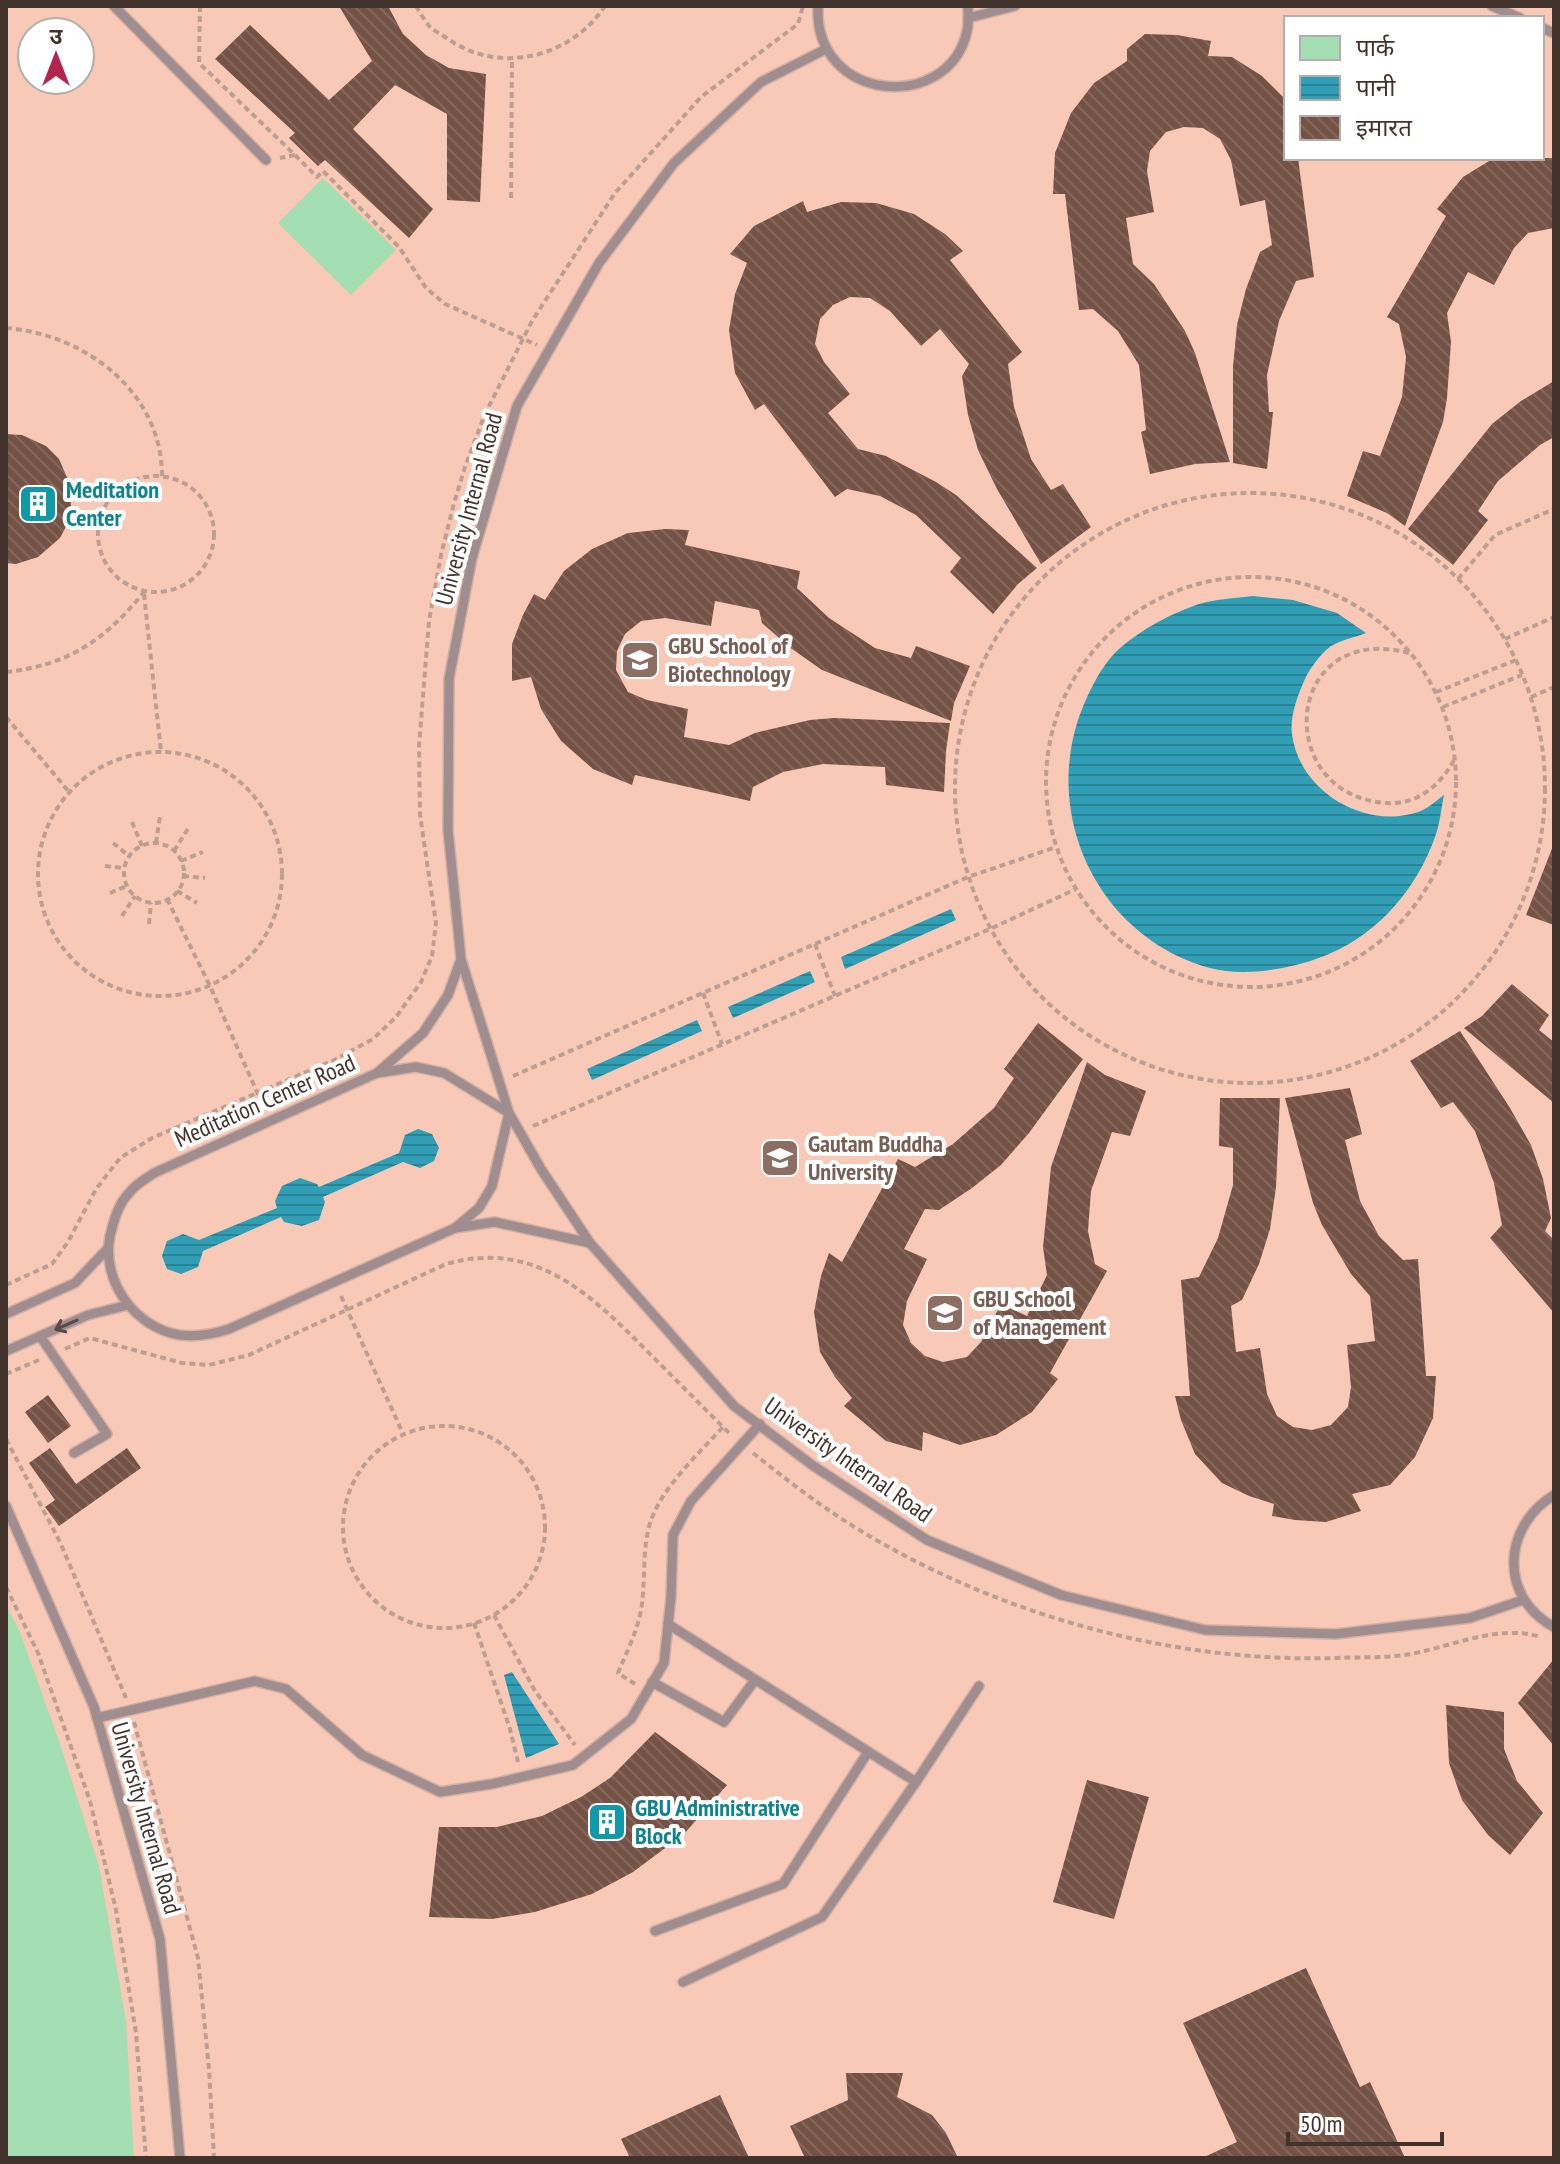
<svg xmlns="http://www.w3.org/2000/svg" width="1560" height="2164" font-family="'PT Sans Narrow','Noto Sans Devanagari',sans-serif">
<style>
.built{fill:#f9c9b7;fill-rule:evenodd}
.green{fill:#a3dfb2}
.water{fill:url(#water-rules)}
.building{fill:url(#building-back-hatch)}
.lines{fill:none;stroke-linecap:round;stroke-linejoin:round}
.lane-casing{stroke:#d3b0a3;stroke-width:12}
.path{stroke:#be9e92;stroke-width:4;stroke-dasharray:6 4;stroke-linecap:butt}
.lane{stroke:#a08d8f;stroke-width:9}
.oneway{stroke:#594945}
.labels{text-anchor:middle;stroke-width:8;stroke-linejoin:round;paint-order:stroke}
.culture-label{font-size:24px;font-weight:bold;fill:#0d838f;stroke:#fff;text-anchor:start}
.street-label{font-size:24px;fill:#41322c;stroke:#fff}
.education-label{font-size:24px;font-weight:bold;fill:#785e54;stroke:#fff;text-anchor:start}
</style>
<defs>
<pattern id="water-rules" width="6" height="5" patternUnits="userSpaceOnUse" patternTransform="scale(2)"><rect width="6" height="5" fill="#309fb6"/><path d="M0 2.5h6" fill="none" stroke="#2a8294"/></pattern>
<pattern id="building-back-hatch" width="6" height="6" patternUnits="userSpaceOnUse" patternTransform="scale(2)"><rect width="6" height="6" fill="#745245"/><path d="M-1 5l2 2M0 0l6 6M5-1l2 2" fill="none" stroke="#84685e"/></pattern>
</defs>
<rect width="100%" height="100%" fill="#fcd4c5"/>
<path class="built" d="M6 6H1554V2158H6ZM1286 18H1542V158H1286ZM32 32H80V80H32Z"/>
<g class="green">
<path d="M323 178 396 250 351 295 278 223Z"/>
<path d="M6 1605 20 1632 60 1744 99 1866 126 2021 134 2158H6Z"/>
</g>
<g class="water">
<path d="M1253 596 1293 600 1337 613 1366 633C1356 637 1341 640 1331 646 1319 655 1307 672 1302 686 1296 700 1290 718 1292 734 1299 791 1364 830 1418 812 1427 809 1436 801 1444 795 1441 809 1440 824 1435 837 1417 888 1379 933 1329 954 1297 968 1245 978 1210 968 1104 939 1044 825 1078 720 1087 695 1100 666 1120 648 1142 629 1172 613 1199 604 1216 599 1236 598 1253 596Z"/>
<path d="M951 909 956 920 845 969 841 957Z"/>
<path d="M810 971 815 982 733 1018 728 1007Z"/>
<path d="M697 1020 702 1031 592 1080 587 1069Z"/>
<path d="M418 1129 432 1134 439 1148 434 1161 420 1168 403 1162 323 1197 325 1202 319 1220 302 1226 284 1222 281 1217 203 1251 198 1267 181 1274 167 1269 162 1256 167 1241 183 1234 199 1240 277 1208 275 1201 282 1186 300 1178 317 1184 319 1187 399 1153 405 1135Z"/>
<path d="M512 1672 559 1744 526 1758 504 1675Z"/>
</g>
<g class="building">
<path d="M339 6H388L403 34 426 55 449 68 486 74 480 202 447 200V114L395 85 353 129 433 209 409 238 325 160 318 166 289 138 295 133 215 59 250 25 329 100 372 61Z"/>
<path d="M1145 34 1177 35 1211 41 1208 56 1232 57 1262 76 1286 100V158H1298L1314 277 1296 281 1279 321 1267 375 1269 412H1273L1267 469 1233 463V367L1237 325 1246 289 1260 252 1272 245 1265 200 1240 206 1231 160 1220 139 1203 128 1184 127 1166 132 1150 151 1147 171 1154 212 1126 218 1133 264 1154 284 1185 331 1195 353 1230 462 1195 464 1150 474 1141 432 1146 430 1139 365 1118 331 1093 309 1079 310 1065 194H1053L1055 153 1071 113 1094 83 1127 61V49Z"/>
<path d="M1494 158H1554V228L1528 233 1514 248 1494 285 1468 272 1447 313 1451 342 1447 398 1443 422 1405 526 1387 513 1347 496 1363 451 1380 456 1402 397 1406 357 1399 324 1387 317 1446 216 1437 209 1463 177Z"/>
<path d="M803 201 807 212 841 202 876 203 914 214 945 234 963 251 950 260 1022 352 1008 364 1014 407 1031 459 1051 490 1063 484 1091 527 1041 564 997 489 978 450 968 415 962 376 969 364 940 329 921 346 890 311 870 298 850 297 833 305 820 319 815 344 824 362 850 394 828 413 858 449 886 456 936 482 956 495 1037 568 1018 584 993 614 950 572 961 558 916 515 880 496 847 489 835 497 764 404 755 410 735 373 729 330 735 294 747 263 730 254 754 226Z"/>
<path d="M1554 381V437L1540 445 1498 481 1478 511 1488 520 1453 565 1408 529 1492 424 1521 401Z"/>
<path d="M6 434 22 435 46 446 59 459 72 489 70 519 60 538 38 557 16 564 6 563Z"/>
<path d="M665 529 689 530 685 545 800 571 797 588 829 618 875 648 911 658 916 646 970 666 954 703 951 721 822 670 792 649 762 623 759 610 715 601 711 626 665 618 641 621 625 634 617 651 616 670 628 692 647 700 688 709 684 737 729 745 755 733 810 720 834 718 950 723 946 751 944 792 886 785 885 767 823 764 783 772 753 787 750 801 635 775 632 785 593 769 561 741 541 709 531 677 512 681V644L523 615 534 594 545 600 564 571 592 549 628 533Z"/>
<path d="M1553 846H1554V925L1526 915Z"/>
<path d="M1512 984 1549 1015 1539 1030 1554 1042V1103L1464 1028 1482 1016Z"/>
<path d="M1038 1023 1083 1059 1029 1133 1001 1165 972 1188 939 1210 925 1209 904 1249 927 1259 907 1301 903 1325 911 1343 925 1356 943 1362 967 1357 981 1342 1001 1304 1027 1316 1047 1275 1043 1247 1051 1167 1087 1062 1105 1075 1146 1091 1130 1136 1112 1132 1091 1191 1088 1231 1095 1264 1107 1271 1050 1373 1058 1379 1032 1412 996 1435 960 1445 923 1432 922 1451 886 1441 844 1406 852 1398 835 1377 820 1352 814 1312 821 1276 829 1253 842 1262 898 1159 915 1167 953 1144 994 1108 1014 1078 1004 1069Z"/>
<path d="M1460 1031 1510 1108 1531 1145 1543 1179 1551 1218 1545 1231 1554 1240V1313L1490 1238 1502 1225 1494 1183 1475 1131 1453 1102 1441 1108 1410 1061Z"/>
<path d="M1350 1088 1362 1134 1345 1140 1360 1201 1379 1236 1403 1260 1418 1259 1426 1376H1436L1433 1418 1415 1457 1390 1485 1352 1494 1361 1511 1326 1522 1295 1520 1272 1516 1274 1504 1249 1496 1222 1483 1195 1454 1181 1420 1175 1396H1190L1181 1280 1199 1277 1218 1238 1233 1185V1148L1219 1146 1220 1098H1280L1276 1187 1270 1229 1259 1264 1242 1300 1231 1306 1236 1352 1260 1348 1267 1394 1277 1416 1293 1427 1312 1430 1331 1425 1348 1407 1351 1387 1347 1345 1375 1341 1370 1296 1351 1274 1322 1225 1313 1203 1285 1098Z"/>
<path d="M48 1395 71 1426 48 1443 25 1412Z"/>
<path d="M50 1448 76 1484 127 1448 141 1468 59 1526 45 1507 55 1500 29 1463Z"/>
<path d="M1554 1659V1746L1518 1703Z"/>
<path d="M1446 1705 1504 1712V1749L1517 1781 1543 1813 1510 1855 1488 1835 1462 1800 1449 1763Z"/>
<path d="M655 1732 727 1785 684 1834 633 1872 592 1894 535 1912 492 1919 429 1917 439 1827H497L542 1816 581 1797 610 1778Z"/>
<path d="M1087 1780 1149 1797 1114 1919 1053 1902Z"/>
<path d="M1306 1968 1360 2087 1370 2082 1405 2158H1202L1237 2142 1183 2023Z"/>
<path d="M846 2073H903L897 2097 932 2115 946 2133 958 2158H805L790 2126 848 2100Z"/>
<path d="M720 2095 749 2158H630L621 2139Z"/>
</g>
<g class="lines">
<g class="lane-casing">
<g id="lane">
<path d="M114 6 266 160"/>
<path d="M818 6C813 103 949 114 967 31 969 23 968 14 968 6"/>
<path d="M1492 6 1520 18"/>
<path d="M968 18 1015 6"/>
<path d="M1542 28 1554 33"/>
<path d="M826 49 761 82 674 163 599 263 517 406 472 558 449 679 448 830 461 959 509 1113 541 1169 590 1243 734 1406 812 1465 927 1540 1061 1595 1205 1630 1336 1634 1470 1618 1523 1600"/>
<path d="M416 1067 444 1073 509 1113 492 1186 479 1208 455 1228 229 1329C214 1334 197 1337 180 1335 135 1328 101 1281 110 1236 114 1220 118 1204 130 1192 136 1184 146 1179 154 1173L377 1073Z"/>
<path d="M377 1073 423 1033 448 995 461 959"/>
<path d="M455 1228 495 1222 590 1243"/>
<path d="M6 1314 75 1283 108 1248"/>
<path d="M40 1336 107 1434 74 1453"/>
<path d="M6 1351 88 1315 128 1305"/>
<path d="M1554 1495C1502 1527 1499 1597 1554 1627"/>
<path d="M6 1506 94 1707 160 1939 180 2158"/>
<path d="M668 1624 916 1782 822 1917 683 1982"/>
<path d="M652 1682 724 1722 755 1680"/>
<path d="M97 1718 255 1681 286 1689 362 1755 440 1792 492 1784 573 1765 631 1719 664 1663 671 1597 673 1535 691 1501 760 1424"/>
<path d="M916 1782 979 1686"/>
<path d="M655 1931 783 1884 868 1752"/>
</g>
</g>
<g class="path">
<path d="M200 6 199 63 295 155 280 158"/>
<path d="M416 6C420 13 425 21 430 27 436 32 444 36 451 41 503 75 572 56 605 6"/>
<path d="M295 155 317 177 323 171 399 247 426 288 445 304 537 345"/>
<path d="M511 198 512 60"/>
<path d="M6 328C85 334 162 392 162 476"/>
<circle cx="156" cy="534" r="58"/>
<circle cx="1250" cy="788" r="295"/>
<path d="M75 513 99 519"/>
<circle cx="1251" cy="782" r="205"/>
<path d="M1458 579 1495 535 1554 509"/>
<path d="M144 594 161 752"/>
<path d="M1505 639 1554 617"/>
<path d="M1409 653C1283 620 1271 795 1386 803 1417 805 1440 786 1454 760"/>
<path d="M6 672C69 665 105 640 144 592"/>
<path d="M1436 692 1516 660"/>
<path d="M1531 697 1554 687"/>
<path d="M1443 707 1522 675"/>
<path d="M6 717 70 793"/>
<circle cx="160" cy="874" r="122"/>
<path d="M132 822 142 846"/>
<path d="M113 843 129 856"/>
<path d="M156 843 160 816"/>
<circle cx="154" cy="873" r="30"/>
<path d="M174 851 189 827"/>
<path d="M181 861 203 852"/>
<path d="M105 866 124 868"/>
<path d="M183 876 205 878"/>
<path d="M177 891 197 903"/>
<path d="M110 893 127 886"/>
<path d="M167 899 210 986 264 1108"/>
<path d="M122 916 135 896"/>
<path d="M149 924 151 903"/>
<path d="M815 944 835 996"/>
<path d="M703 993 722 1044"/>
<path d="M513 1076 968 877 1056 847"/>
<path d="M533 1126 990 929 1076 889"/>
<path d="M6 1285 52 1264 68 1242 96 1189 120 1158 152 1138 334 1060 373 1039 396 1017 421 982 432 956 436 923 420 815 419 746 429 621 441 555 454 503 465 467 485 414 532 321 615 193 701 97 798 24 803 6"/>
<path d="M341 1296 404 1436"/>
<path d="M65 1349 90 1338 182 1363 209 1365 249 1355 446 1264C535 1239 590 1294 648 1352 676 1380 703 1407 731 1435"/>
<path d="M6 1374 39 1360"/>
<circle cx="444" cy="1527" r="101"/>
<path d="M6 1439 60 1542 126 1698"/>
<path d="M753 1453C788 1481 823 1508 861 1531 1002 1616 1172 1663 1337 1658 1359 1657 1382 1658 1404 1655 1447 1649 1496 1623 1541 1637"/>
<path d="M6 1587 38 1653 90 1801 116 1910 136 2033 146 2158"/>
<path d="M494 1615 535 1691 575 1745"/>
<path d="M474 1623 510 1729 519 1766"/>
<path d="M635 1684 618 1673C627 1651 639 1628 642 1604 646 1573 641 1541 654 1513 667 1483 701 1451 723 1427"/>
<path d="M134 1722 198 1958 209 2069 214 2158"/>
</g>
<use href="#lane" class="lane"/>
</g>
<defs><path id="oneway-shaft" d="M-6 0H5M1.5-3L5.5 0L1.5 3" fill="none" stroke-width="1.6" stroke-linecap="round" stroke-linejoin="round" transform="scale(2)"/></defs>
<use class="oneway" href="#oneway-shaft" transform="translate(66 1325) rotate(156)"/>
<defs>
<g id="building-square" transform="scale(2)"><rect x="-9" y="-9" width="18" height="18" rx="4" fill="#0f9aa8" stroke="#fff"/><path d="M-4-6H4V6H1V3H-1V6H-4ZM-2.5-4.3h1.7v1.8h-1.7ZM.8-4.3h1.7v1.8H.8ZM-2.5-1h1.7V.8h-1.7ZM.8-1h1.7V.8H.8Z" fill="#fff"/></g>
<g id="school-square" transform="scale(2)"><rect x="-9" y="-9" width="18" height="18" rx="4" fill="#8d6e63" stroke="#fff"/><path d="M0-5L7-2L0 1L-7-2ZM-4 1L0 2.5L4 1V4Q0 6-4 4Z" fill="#fff"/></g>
<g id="university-square" transform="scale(2)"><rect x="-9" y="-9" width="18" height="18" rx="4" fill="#8d6e63" stroke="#fff"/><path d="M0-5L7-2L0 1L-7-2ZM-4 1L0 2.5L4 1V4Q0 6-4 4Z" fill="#fff"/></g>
</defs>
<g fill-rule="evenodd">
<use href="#building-square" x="38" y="504"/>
<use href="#school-square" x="640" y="660"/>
<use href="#university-square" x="780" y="1158"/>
<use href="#school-square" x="945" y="1313"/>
<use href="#building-square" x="607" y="1822"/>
</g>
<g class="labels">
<g class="culture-label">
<text x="66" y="498">Meditation<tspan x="66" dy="28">Center</tspan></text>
<text x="635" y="1816">GBU Administrative<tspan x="635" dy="28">Block</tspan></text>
</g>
<g class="street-label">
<text transform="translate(469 509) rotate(-75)" y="8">University Internal Road</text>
<text transform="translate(265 1101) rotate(-24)" y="8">Meditation Center Road</text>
<text transform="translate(848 1460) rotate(35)" y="8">University Internal Road</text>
<text transform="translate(146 1818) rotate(74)" y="8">University Internal Road</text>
</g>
<g class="education-label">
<text x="668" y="654">GBU School of<tspan x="668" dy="28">Biotechnology</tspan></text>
<text x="808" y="1152">Gautam Buddha<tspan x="808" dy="28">University</tspan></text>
<text x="973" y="1307">GBU School<tspan x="973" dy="28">of Management</tspan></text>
</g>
</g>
<rect width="1560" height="2164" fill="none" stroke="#41322c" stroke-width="16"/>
<rect x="1284" y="16" width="260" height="144" fill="#ffffff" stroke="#b3adab" stroke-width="2"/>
<rect x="1300" y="36" width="40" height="24" fill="#a3dfb2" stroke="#b3adab" stroke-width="2"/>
<text x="1356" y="56" font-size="24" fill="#41322c">पार्क</text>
<rect x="1300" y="76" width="40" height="24" fill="url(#water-rules)" stroke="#b3adab" stroke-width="2"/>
<text x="1356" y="96" font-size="24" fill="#41322c">पानी</text>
<rect x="1300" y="116" width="40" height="24" fill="url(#building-back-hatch)" stroke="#b3adab" stroke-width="2"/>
<text x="1356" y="136" font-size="24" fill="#41322c">इमारत</text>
<g transform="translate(56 56)"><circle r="38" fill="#ffffff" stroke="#b3adab" stroke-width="2"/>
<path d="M0-6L14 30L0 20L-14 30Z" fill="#b42451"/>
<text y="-12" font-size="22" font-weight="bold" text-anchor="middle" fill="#41322c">उ</text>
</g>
<path d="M1288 2132v12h154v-12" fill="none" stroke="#41322c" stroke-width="4"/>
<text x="1300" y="2132" font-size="24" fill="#41322c" stroke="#ffffff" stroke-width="6" paint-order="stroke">50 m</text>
</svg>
